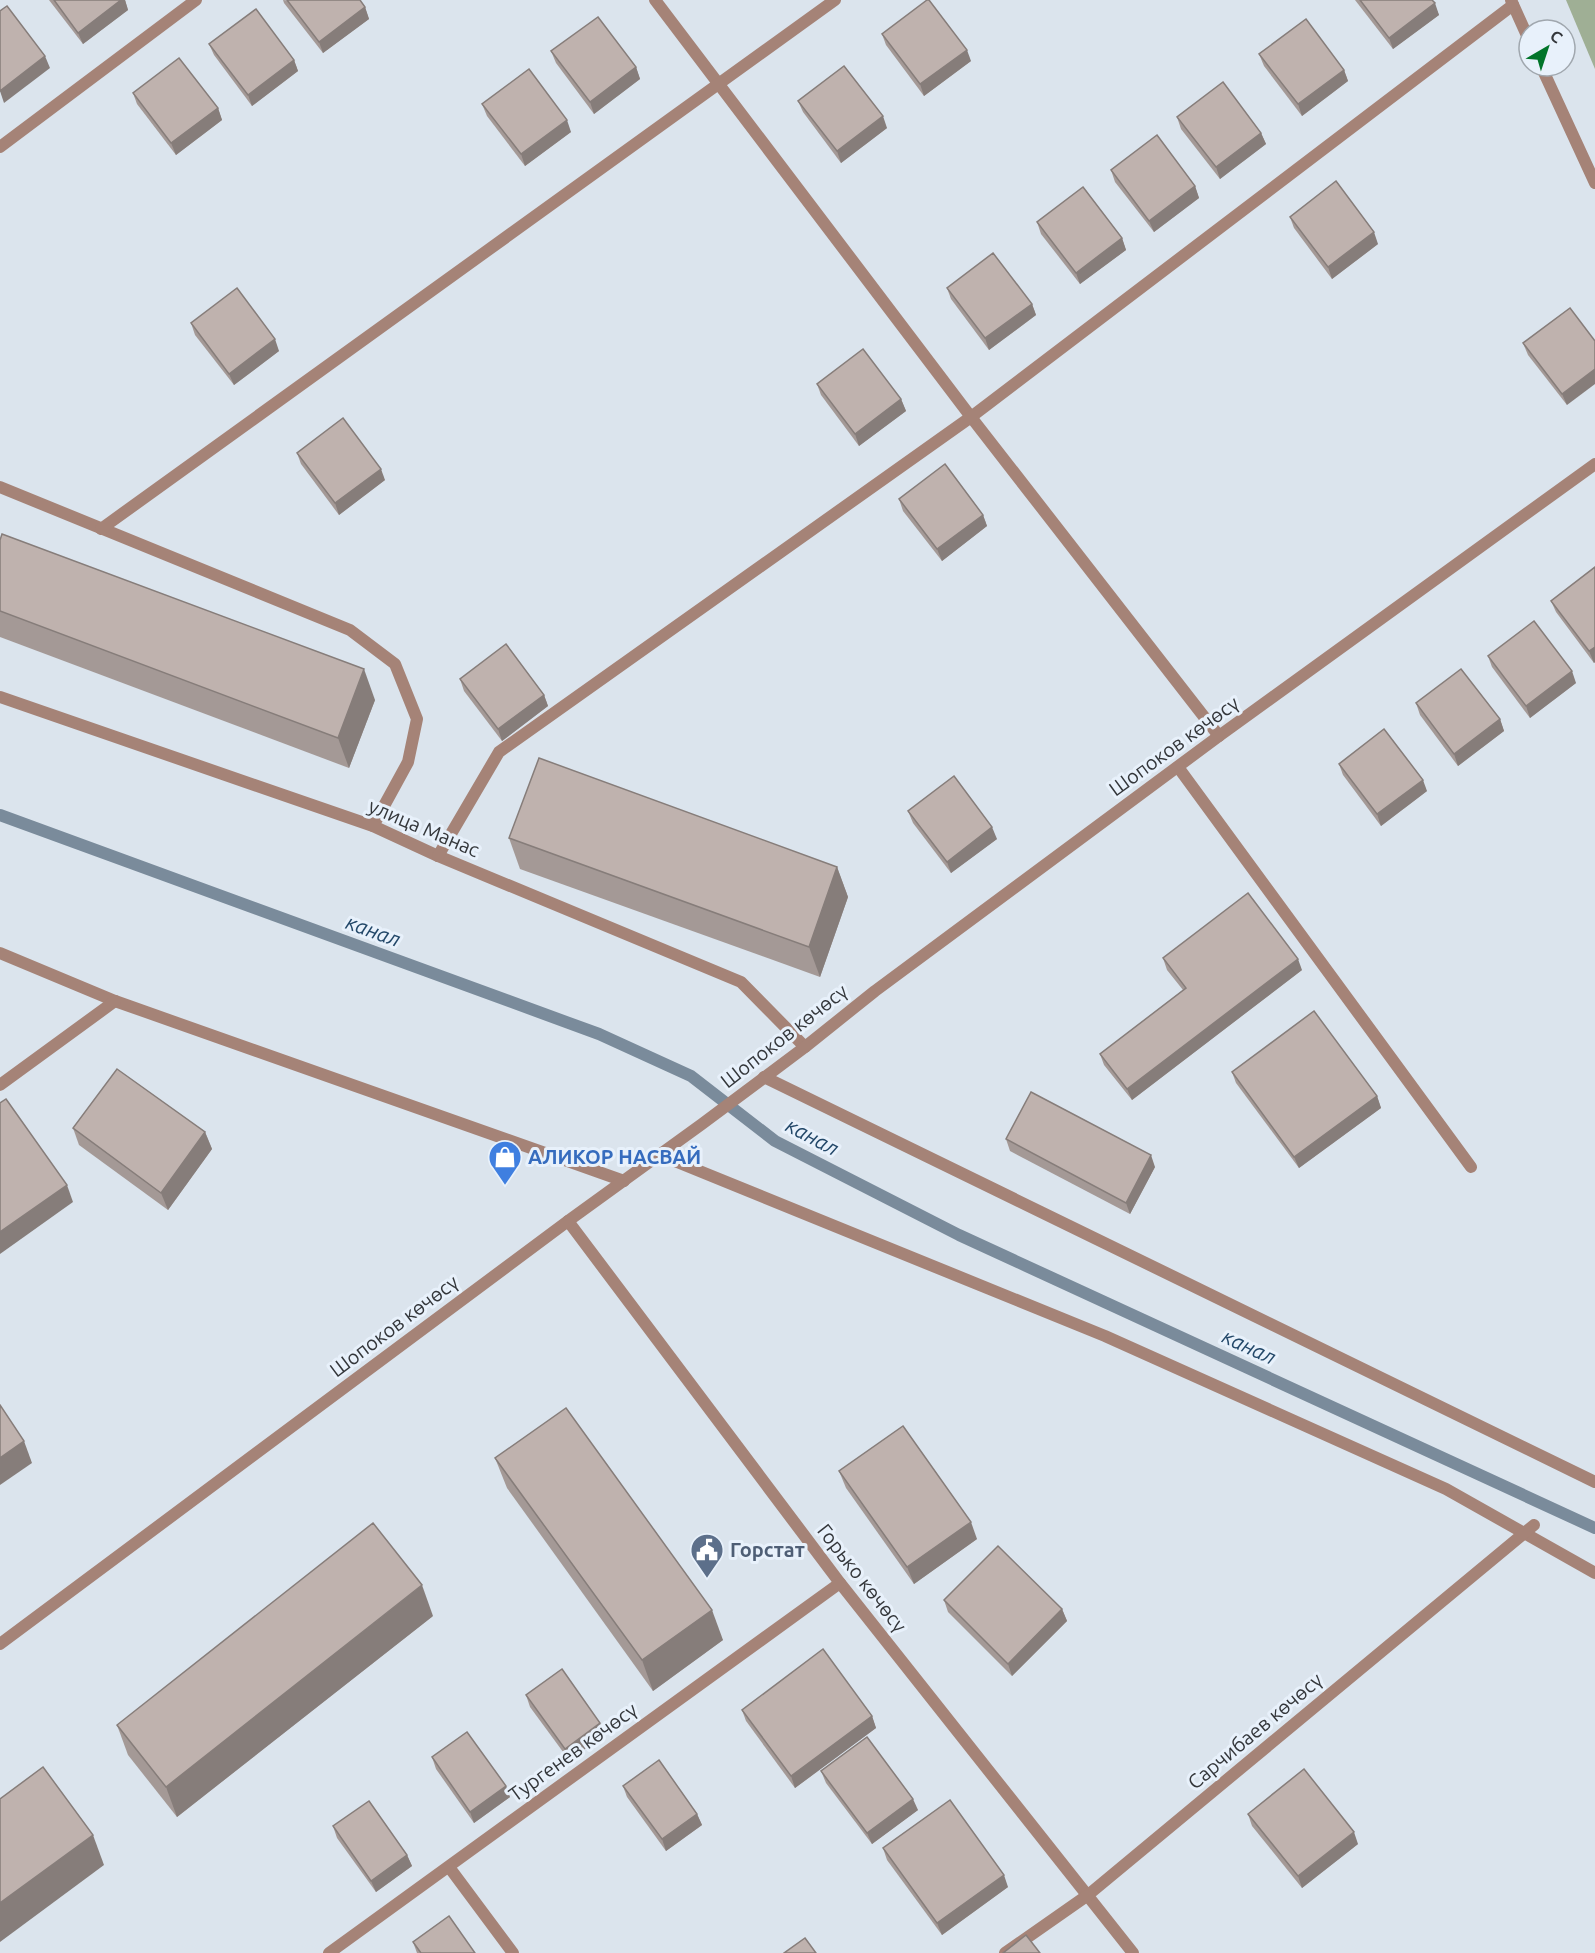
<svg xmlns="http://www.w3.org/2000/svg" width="1595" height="1953" font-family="Ubuntu,sans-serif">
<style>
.forest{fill:#9faf95}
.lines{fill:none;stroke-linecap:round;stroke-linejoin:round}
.stream{stroke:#7a8b9b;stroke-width:12}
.service{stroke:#a58377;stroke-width:12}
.minor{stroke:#a58377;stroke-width:12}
.wall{fill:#a49996}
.shaded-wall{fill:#867d7a}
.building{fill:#bfb2ae;stroke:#867d7a;stroke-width:1.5}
.labels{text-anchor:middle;stroke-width:6;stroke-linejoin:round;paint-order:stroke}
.street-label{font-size:20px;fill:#34373b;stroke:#e8f1fb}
.shop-label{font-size:20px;font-weight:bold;fill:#366cbe;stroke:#e8f1fb;text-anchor:start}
.service-label{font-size:20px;font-weight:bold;fill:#4e5e75;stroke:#e8f1fb;text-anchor:start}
.water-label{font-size:21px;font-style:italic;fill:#234869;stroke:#e8f1fb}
</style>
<rect width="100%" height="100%" fill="#dbe4ed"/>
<path class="forest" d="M1566 0H1595V69Z"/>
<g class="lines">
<path class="stream" d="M0 815 599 1034 691 1076 775 1141 959 1235 1595 1528"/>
<g class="service">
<path d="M0 487 350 630 395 664 417 719 408 762 373 826"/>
<path d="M1178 767 1471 1167"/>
<path d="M0 953 115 1001 624 1181"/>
<path d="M449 1867 513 1953"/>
</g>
<g class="minor">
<path d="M655 0 971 417 1219 736"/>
<path d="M1511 0 1529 40"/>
<path d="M1541 66 1595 183"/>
<path d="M0 147 196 0"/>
<path d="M101 529 835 0"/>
<path d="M0 697 373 826 438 856 741 982 805 1047"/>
<path d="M438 856 499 752 971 417 1513 5"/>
<path d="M764 1077 1595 1482"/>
<path d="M0 1085 115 1001"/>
<path d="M660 1155 1105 1336 1446 1489 1595 1573"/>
<path d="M568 1221 840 1583 1133 1953"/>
<path d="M0 1644 568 1221 702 1124 805 1047 875 991 1219 736 1595 464"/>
<path d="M329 1953 840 1583"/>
<path d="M1005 1953 1088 1895 1534 1525"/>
</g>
</g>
<g class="wall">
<path d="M49 0H125L128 10 83 44Z"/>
<path d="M283 0 365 7 369 19 323 53 284 3Z"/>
<path d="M1355 0H1432L1439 15 1393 49Z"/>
<path d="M882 34 971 61 924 96 886 45Z"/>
<path d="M209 44 294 60 298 71 252 106 214 55Z"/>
<path d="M551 51 636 67 640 79 594 114 556 63Z"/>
<path d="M1259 54 1344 70 1348 81 1302 116 1264 66Z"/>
<path d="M133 93 218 108 222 120 176 155 137 104Z"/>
<path d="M798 101 887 128 841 163 803 112Z"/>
<path d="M482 104 571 132 525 166 487 116Z"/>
<path d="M1177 117 1261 133 1266 144 1220 179 1181 129Z"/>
<path d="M1111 170 1195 186 1199 198 1154 232 1115 182Z"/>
<path d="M1290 217 1378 244 1332 279 1294 228Z"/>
<path d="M1037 222 1122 238 1126 250 1080 284 1041 234Z"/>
<path d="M947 288 1032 304 1036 315 989 350 951 299Z"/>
<path d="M1570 308 1567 405 1528 355 1523 343Z"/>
<path d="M191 323 279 351 234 385 195 335Z"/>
<path d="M817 384 901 399 906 411 859 446 821 395Z"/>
<path d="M297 453 385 480 339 515 301 464Z"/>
<path d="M899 499 983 515 987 526 942 561 903 511Z"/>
<path d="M0 540 375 700 349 768 0 637Z"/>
<path d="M1595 567V662L1594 663 1556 612 1551 601Z"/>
<path d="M1488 656 1576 683 1530 718 1492 667Z"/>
<path d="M460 679 544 695 548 706 502 741 464 691Z"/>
<path d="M1416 703 1500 719 1504 731 1458 766 1420 715Z"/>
<path d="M1339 764 1427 791 1381 826 1343 775Z"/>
<path d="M908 811 997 839 951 873 913 823Z"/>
<path d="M509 838 837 867 848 897 820 977 520 869Z"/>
<path d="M1163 958 1302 970 1132 1100 1104 1065 1100 1054 1183 990 1167 970Z"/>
<path d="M1232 1072 1377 1096 1381 1108 1299 1168 1236 1083Z"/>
<path d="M73 1128 205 1132 212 1149 168 1210 79 1145Z"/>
<path d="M1006 1139 1155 1167 1130 1214 1010 1151Z"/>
<path d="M495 1458 723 1640 653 1691 507 1488Z"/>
<path d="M839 1471 977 1539 914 1584 846 1488Z"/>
<path d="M944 1600 1062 1609 1067 1621 1012 1676 948 1612Z"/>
<path d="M433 1616 177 1817 128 1755 117 1725Z"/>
<path d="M526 1695 605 1735 569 1760 530 1707Z"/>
<path d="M742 1710 872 1716 876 1728 795 1788 746 1721Z"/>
<path d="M432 1757 510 1797 474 1823 436 1769Z"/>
<path d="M821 1771 918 1810 872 1844 826 1783Z"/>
<path d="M623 1786 697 1814 702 1825 666 1851 627 1797Z"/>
<path d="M1248 1814 1358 1844 1302 1888 1252 1826Z"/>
<path d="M333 1826 407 1855 412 1866 376 1892 337 1838Z"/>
<path d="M883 1848 1008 1887 942 1935 887 1860Z"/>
<path d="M413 1942 475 1953H417Z"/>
</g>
<g class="shaded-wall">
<path d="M121 0H125L128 10 83 44 78 33Z"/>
<path d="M1435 3 1439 15 1393 49 1389 38Z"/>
<path d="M365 7 369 19 323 53 319 42Z"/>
<path d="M967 50 971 61 924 96 920 84Z"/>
<path d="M45 56 50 68 4 103 0 91Z"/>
<path d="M294 60 298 71 252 106 248 95Z"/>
<path d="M636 67 640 79 594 114 590 102Z"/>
<path d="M1344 70 1348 81 1302 116 1298 104Z"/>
<path d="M218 108 222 120 176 155 171 143Z"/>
<path d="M883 116 887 128 841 163 837 151Z"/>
<path d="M567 120 571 132 525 166 521 154Z"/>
<path d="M1261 133 1266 144 1220 179 1216 167Z"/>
<path d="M1195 186 1199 198 1154 232 1149 221Z"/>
<path d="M1374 232 1378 244 1332 279 1328 267Z"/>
<path d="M1122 238 1126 250 1080 284 1076 273Z"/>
<path d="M1032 304 1036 315 989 350 985 338Z"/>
<path d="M275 339 279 351 234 385 229 374Z"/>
<path d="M1595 369V384L1567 405 1562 394Z"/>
<path d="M901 399 906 411 859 446 855 434Z"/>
<path d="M381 469 385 480 339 515 335 503Z"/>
<path d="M983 515 987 526 942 561 937 549Z"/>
<path d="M1595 647V662L1594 663 1589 651Z"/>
<path d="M364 669 375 700 349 768 338 738Z"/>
<path d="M1572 671 1576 683 1530 718 1526 706Z"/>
<path d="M544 695 548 706 502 741 498 729Z"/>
<path d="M1500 719 1504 731 1458 766 1454 754Z"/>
<path d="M1423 780 1427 791 1381 826 1377 814Z"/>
<path d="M992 827 997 839 951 873 947 862Z"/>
<path d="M837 867 848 897 820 977 809 947Z"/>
<path d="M1298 959 1302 970 1132 1100 1127 1089Z"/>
<path d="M1377 1096 1381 1108 1299 1168 1294 1157Z"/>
<path d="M205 1132 212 1149 168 1210 161 1193Z"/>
<path d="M1151 1155 1155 1167 1130 1214 1126 1203Z"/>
<path d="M67 1185 73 1202 0 1254V1232Z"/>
<path d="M24 1441 32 1463 0 1485V1458Z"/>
<path d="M971 1522 977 1539 914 1584 907 1567Z"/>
<path d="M422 1585 433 1616 177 1817 166 1787Z"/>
<path d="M1062 1609 1067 1621 1012 1676 1008 1664Z"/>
<path d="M712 1610 723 1640 653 1691 642 1660Z"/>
<path d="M872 1716 876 1728 795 1788 791 1776Z"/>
<path d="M600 1723 605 1735 569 1760 565 1749Z"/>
<path d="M506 1786 510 1797 474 1823 470 1812Z"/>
<path d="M913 1799 918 1810 872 1844 867 1833Z"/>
<path d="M697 1814 702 1825 666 1851 662 1839Z"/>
<path d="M1354 1832 1358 1844 1302 1888 1298 1876Z"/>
<path d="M93 1835 104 1865 0 1942V1903Z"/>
<path d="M407 1855 412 1866 376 1892 371 1881Z"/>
<path d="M1004 1875 1008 1887 942 1935 937 1923Z"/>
</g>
<g class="building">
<path d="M54 0H121L78 33Z"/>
<path d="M287 0H360L365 7 319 42Z"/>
<path d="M927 0H929L967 50 920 84 882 34Z"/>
<path d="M1360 0H1432L1435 3 1389 38Z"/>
<path d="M7 6 45 56 0 91V11Z"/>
<path d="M256 9 294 60 248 95 209 44Z"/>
<path d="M598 17 636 67 590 102 551 51Z"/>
<path d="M1306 19 1344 70 1298 104 1259 54Z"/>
<path d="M179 58 218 108 171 143 133 93Z"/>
<path d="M844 66 883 116 837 151 798 101Z"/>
<path d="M529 69 567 120 521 154 482 104Z"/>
<path d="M1223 82 1261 133 1216 167 1177 117Z"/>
<path d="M1157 135 1195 186 1149 221 1111 170Z"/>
<path d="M1336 181 1374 232 1328 267 1290 217Z"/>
<path d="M1083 187 1122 238 1076 273 1037 222Z"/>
<path d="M993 253 1032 304 985 338 947 288Z"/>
<path d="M237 288 275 339 229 374 191 323Z"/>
<path d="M1570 308 1595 341V369L1562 394 1523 343Z"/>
<path d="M863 349 901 399 855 434 817 384Z"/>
<path d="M343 418 381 469 335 503 297 453Z"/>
<path d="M945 464 983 515 937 549 899 499Z"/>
<path d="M2 534 364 669 338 738 0 611V540Z"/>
<path d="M1595 567V647L1589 651 1551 601Z"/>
<path d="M1534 621 1572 671 1526 706 1488 656Z"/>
<path d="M506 644 544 695 498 729 460 679Z"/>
<path d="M1461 669 1500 719 1454 754 1416 703Z"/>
<path d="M1384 729 1423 780 1377 814 1339 764Z"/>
<path d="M539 758 837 867 809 947 509 838Z"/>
<path d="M954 776 992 827 947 862 908 811Z"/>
<path d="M1248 893 1298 959 1127 1089 1100 1054 1186 988 1163 958Z"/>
<path d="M1314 1011 1377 1096 1294 1157 1232 1072Z"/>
<path d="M117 1069 205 1132 161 1193 73 1128Z"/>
<path d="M1031 1092 1151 1155 1126 1203 1006 1139Z"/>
<path d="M6 1099 67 1185 0 1232V1103Z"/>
<path d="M0 1405 24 1441 0 1458Z"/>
<path d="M566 1408 712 1610 642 1660 495 1458Z"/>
<path d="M903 1426 971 1522 907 1567 839 1471Z"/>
<path d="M373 1523 422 1585 166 1787 117 1725Z"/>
<path d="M998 1546 1062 1609 1008 1664 944 1600Z"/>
<path d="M823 1649 872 1716 791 1776 742 1710Z"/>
<path d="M562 1669 600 1723 565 1749 526 1695Z"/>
<path d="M467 1732 506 1786 470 1812 432 1757Z"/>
<path d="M867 1737 913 1799 867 1833 821 1771Z"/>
<path d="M659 1760 697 1814 662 1839 623 1786Z"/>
<path d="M43 1767 93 1835 0 1903V1799Z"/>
<path d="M1304 1769 1354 1832 1298 1876 1248 1814Z"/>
<path d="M950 1800 1004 1875 937 1923 883 1848Z"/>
<path d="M369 1801 407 1855 371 1881 333 1826Z"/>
<path d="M449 1916 475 1953H421L413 1942Z"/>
<path d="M1026 1935 1040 1953H1003Z"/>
<path d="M805 1938 816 1953H784Z"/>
</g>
<defs>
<g id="shop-pin" transform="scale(1.725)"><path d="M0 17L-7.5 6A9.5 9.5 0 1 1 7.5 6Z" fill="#3f7fe0" stroke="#e8f1fb"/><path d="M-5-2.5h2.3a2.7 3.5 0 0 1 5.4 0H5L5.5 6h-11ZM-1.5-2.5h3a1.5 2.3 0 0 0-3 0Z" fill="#fff"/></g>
<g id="civic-pin" transform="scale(1.725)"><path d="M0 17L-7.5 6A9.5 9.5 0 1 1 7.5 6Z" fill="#5c6f8a" stroke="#e8f1fb"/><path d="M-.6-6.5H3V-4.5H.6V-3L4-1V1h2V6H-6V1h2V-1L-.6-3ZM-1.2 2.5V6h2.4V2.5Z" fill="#fff"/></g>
</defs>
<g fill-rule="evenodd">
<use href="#shop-pin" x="505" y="1157"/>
<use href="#civic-pin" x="707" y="1550"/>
</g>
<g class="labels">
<g class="street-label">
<text transform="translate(1174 746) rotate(-36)" y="7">Шопоков көчөсү</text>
<text transform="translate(424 828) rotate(23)" y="7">улица Манас</text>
<text transform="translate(784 1036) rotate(-38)" y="7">Шопоков көчөсү</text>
<text transform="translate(394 1326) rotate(-37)" y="7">Шопоков көчөсү</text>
<text transform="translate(862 1578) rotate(52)" y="7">Горько көчөсү</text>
<text transform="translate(1255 1731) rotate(-40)" y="7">Сарчибаев көчөсү</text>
<text transform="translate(573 1752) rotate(-36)" y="7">Тургенев көчөсү</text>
</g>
<g class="shop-label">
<text x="528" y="1164">АЛИКОР НАСВАЙ</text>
</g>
<g class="service-label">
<text x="730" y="1557">Горстат</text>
</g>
<g class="water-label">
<text transform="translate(373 931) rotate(20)" y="7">канал</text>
<text transform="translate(812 1137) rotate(28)" y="7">канал</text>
<text transform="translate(1249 1347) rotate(25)" y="7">канал</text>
</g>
</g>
<g transform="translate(1547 48) rotate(39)"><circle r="28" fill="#e8f1fb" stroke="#a0a7ae" stroke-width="1.5"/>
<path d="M0-4.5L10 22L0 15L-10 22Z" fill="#01752a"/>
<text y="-9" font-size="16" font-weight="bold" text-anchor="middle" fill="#34373b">С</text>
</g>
</svg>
